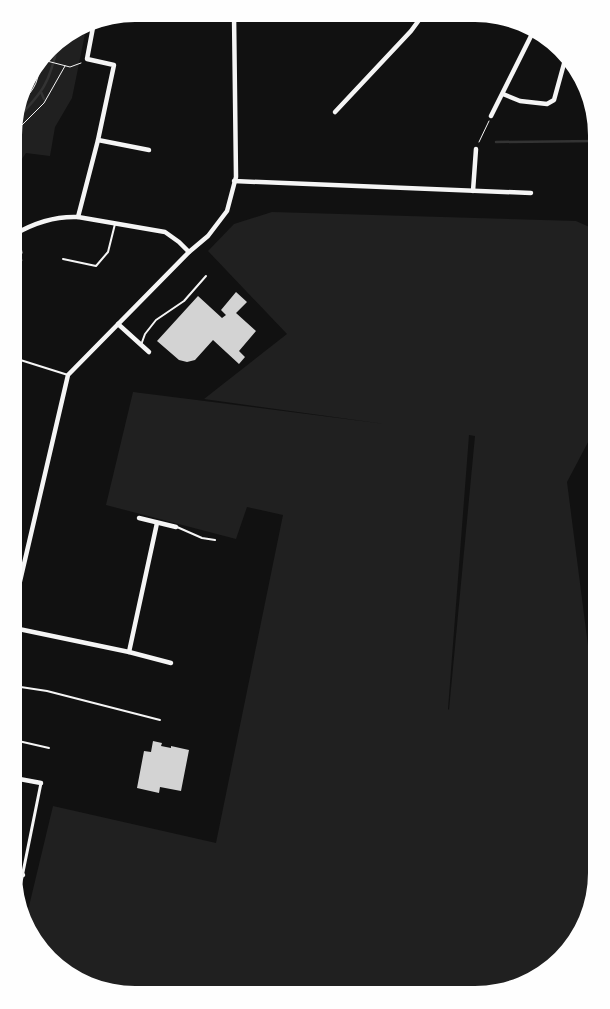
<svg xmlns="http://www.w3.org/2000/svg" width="610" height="1009" font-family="Mulish,sans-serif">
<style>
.green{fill:#202020;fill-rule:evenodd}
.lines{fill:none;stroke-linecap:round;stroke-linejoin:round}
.stream{stroke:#333;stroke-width:2.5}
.building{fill:#d3d3d3}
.path{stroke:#f5f5f5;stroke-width:1}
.service{stroke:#f5f5f5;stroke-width:2}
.pedestrian{stroke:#f5f5f5;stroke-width:3}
.minor{stroke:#f5f5f5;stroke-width:4.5}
</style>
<rect width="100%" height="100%" fill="#111"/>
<g class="green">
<path d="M87 24 72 98 55 127 50 156 26 153 15 169V120L26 81 55 44Z"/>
<path d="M272 212 576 221 596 230V427L567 482 596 708V882L571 947 521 986 475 995 119 994 61 970 25 923 53 806 216 843 283 515 247 507 236 539 106 505 133 392 385 424 204 399 287 334 208 251 234 224ZM469 435 475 436 449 710 448 709Z"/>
</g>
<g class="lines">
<g class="stream">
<path d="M41 92 44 99"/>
<path d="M15 121C43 92 50 83 58 43"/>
<path d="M496 142 596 141"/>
</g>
</g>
<g class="building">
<path d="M236 292 247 302 236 313 256 331 239 351 245 357 239 364 213 340 195 360 187 362 179 360 157 341 198 296 222 318 226 315 221 310Z"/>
<path d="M153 741 162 743 161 746 171 748V746L189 750 181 791 160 787 159 793 137 788 144 751 151 752Z"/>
</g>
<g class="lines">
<g class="path">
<path d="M43 60 70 67 81 63"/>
<path d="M19 106C31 92 39 85 39 66"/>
<path d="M15 132 44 103 65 66"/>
<path d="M479 142 489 121"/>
<path d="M20 240 22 253"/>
</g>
<g class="service">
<path d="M63 259 96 266 108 252 115 224"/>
<path d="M15 273 20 282V286"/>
<path d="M141 345 145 334 156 320 184 301 206 276"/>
<path d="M14 358 68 375"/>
<path d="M177 527 202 538 215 540"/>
<path d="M14 686 47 691 160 720"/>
<path d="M14 740 49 748"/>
</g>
<path class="pedestrian" d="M18 897 41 783"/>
<g class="minor">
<path d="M503 94 520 101 547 104 554 100 565 60"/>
<path d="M335 112 411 31 422 16"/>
<path d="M491 116 533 32"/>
<path d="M98 140 149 150"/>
<path d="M234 181 531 193"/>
<path d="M473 191 476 149"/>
<path d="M78 217 98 140 114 65 87 59 94 22"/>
<path d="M15 234C34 223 55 216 78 217L165 232 179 242 189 252"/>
<path d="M15 262 20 260"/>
<path d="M118 324 149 352"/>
<path d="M139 518 176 527"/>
<path d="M14 607 68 375 189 252 208 236 227 211 236 177 234 14"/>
<path d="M14 628 129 652 171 663"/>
<path d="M129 652 157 523"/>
<path d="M14 778 41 783"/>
<path d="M14 873 23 875"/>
</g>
</g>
<path d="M0 0H610V1009H0ZM135 22H475A113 113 0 0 1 588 135V873A113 113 0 0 1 475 986H135A113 113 0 0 1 22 873V135A113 113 0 0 1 135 22Z" fill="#fefefe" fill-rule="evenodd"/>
</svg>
